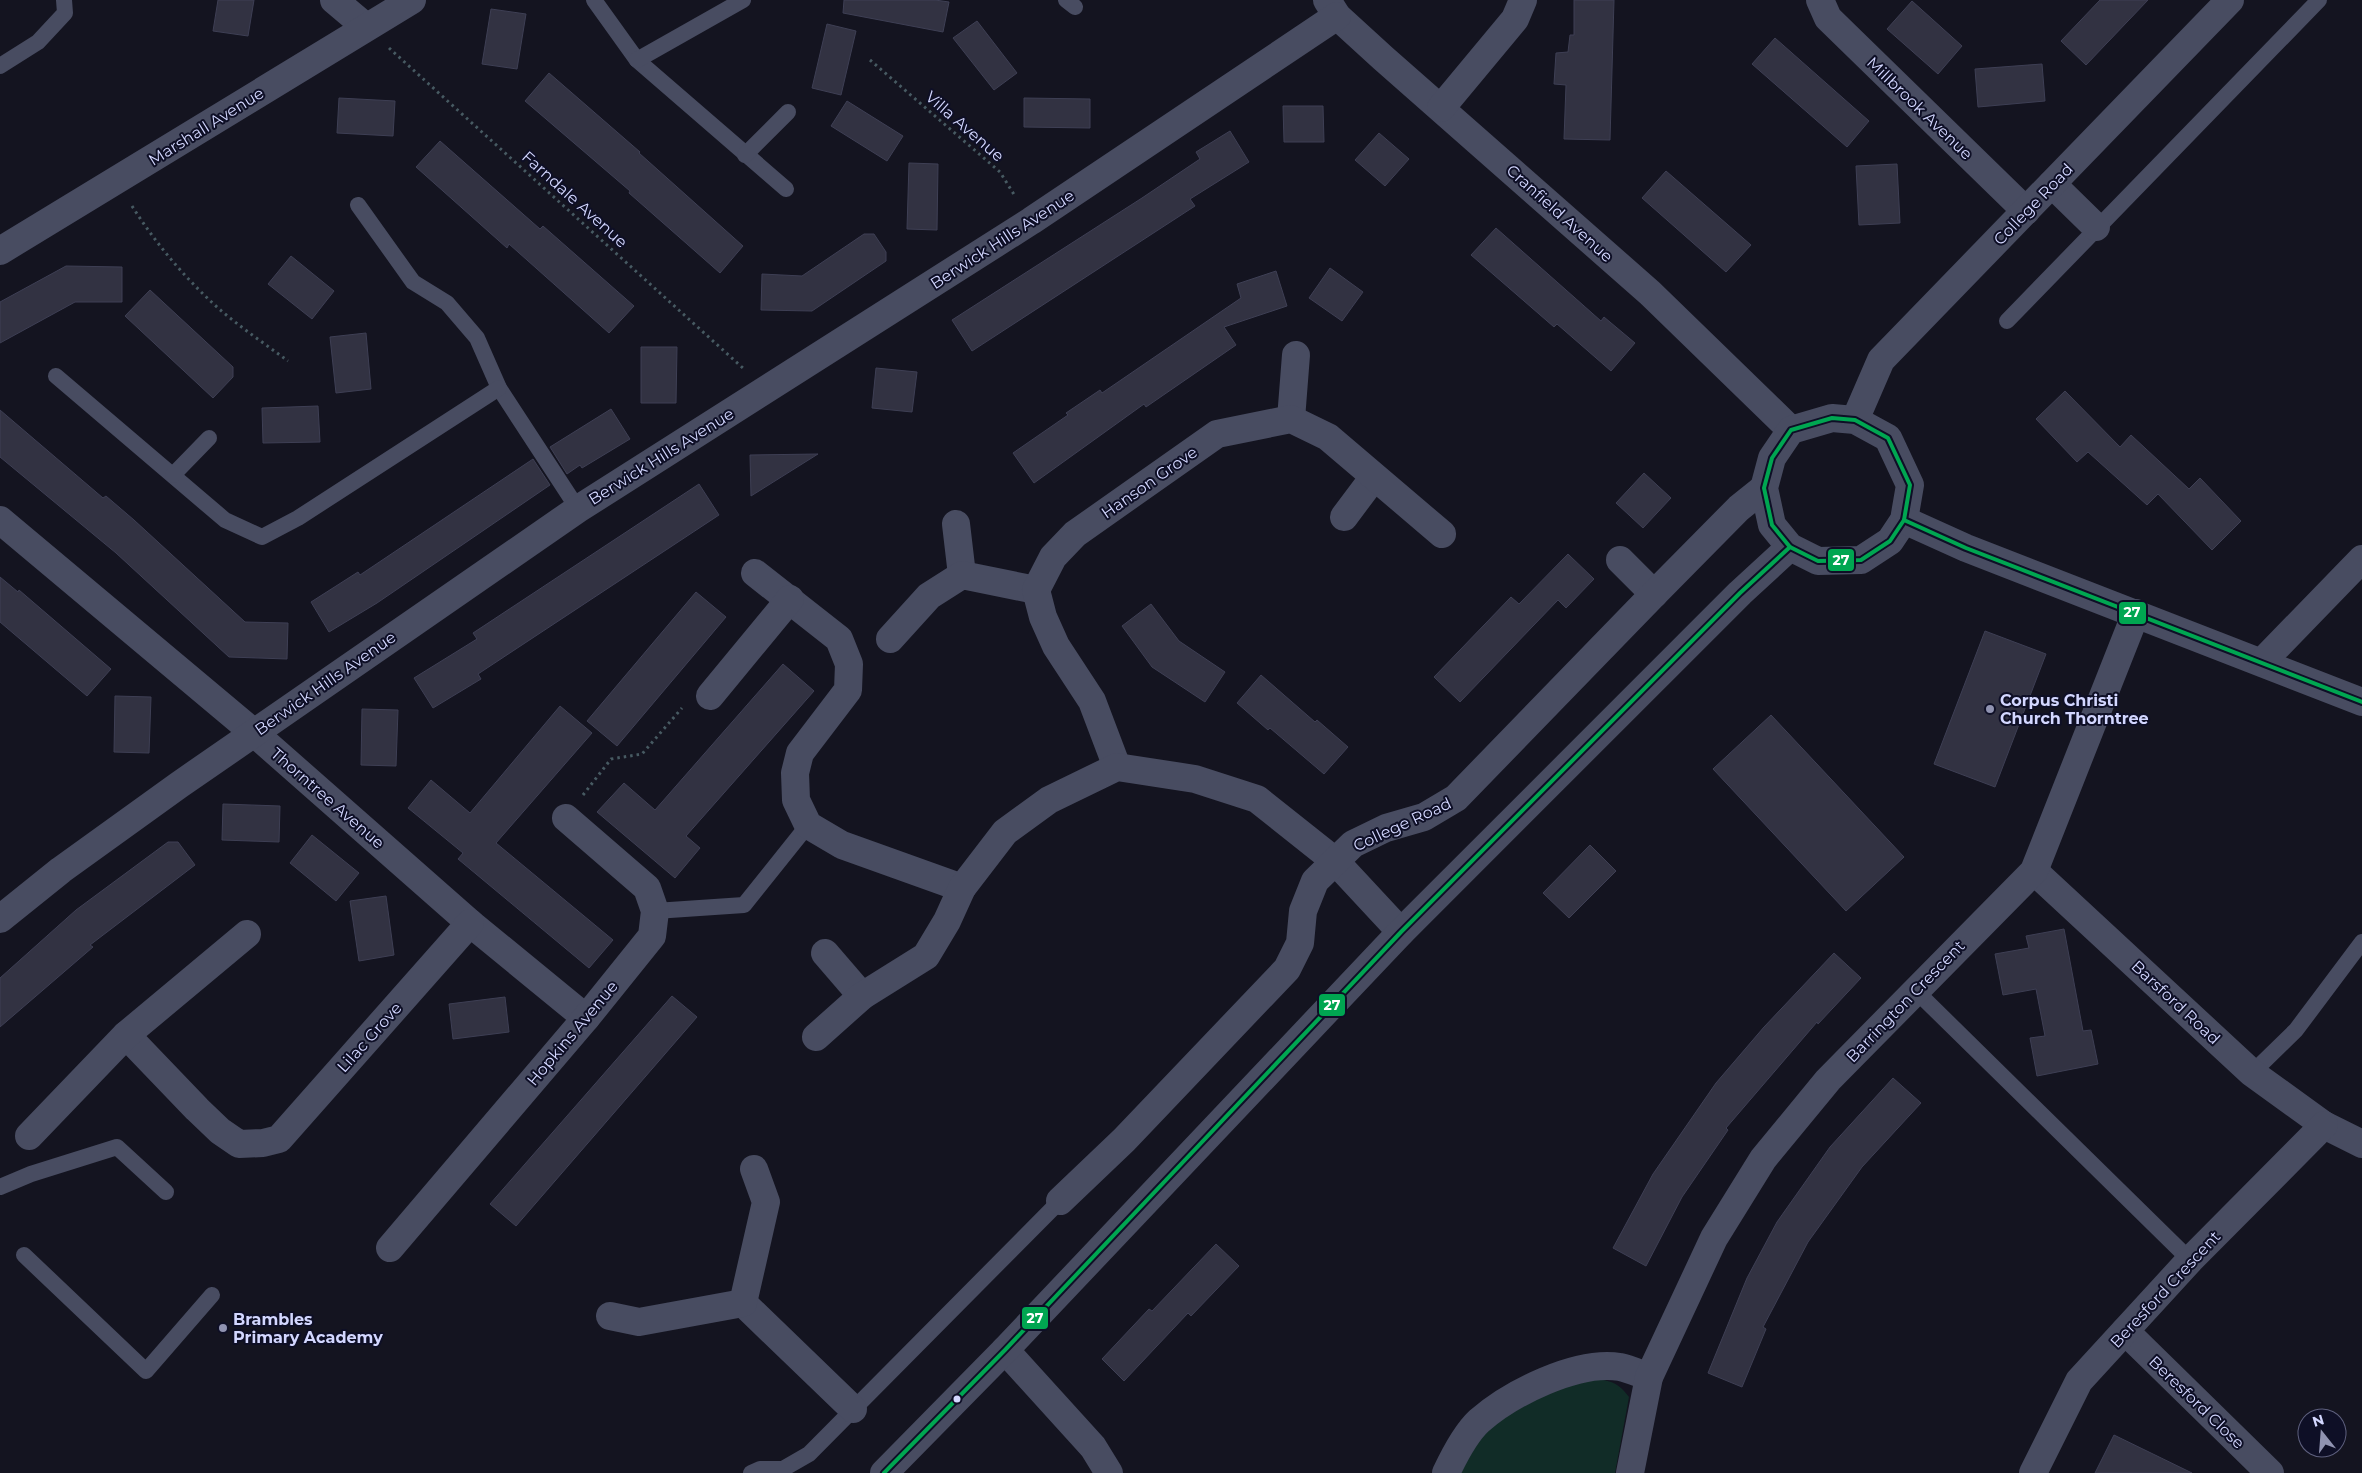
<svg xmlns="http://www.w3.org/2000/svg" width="2362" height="1473" font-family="Montserrat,sans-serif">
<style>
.green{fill:#112c27}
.building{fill:#323242;stroke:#3e3f54}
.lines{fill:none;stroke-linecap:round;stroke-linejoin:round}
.path{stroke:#475a62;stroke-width:3;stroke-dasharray:2.5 4;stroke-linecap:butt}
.lane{stroke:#484c61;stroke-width:16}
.street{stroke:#484c61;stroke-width:28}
.bus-1-casing{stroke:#0e0f26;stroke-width:8}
.bus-1{stroke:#00a651;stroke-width:4}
.poi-dot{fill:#9093b1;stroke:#0e0f26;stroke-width:2}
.bus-dot{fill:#d3d7ff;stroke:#0e0f26;stroke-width:2}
.labels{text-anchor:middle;stroke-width:4;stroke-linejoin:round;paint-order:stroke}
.street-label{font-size:16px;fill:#d3d7ff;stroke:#0e0f26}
.poi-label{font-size:16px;font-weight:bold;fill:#d3d7ff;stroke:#0e0f26;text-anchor:start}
.line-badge{stroke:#0e0f26;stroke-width:2}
.badge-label{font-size:14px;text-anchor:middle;font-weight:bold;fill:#fff}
</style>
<rect width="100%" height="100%" fill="#141420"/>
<path class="green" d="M1587 1379C1606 1379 1618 1381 1629 1397L1615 1473H1459C1492 1410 1524 1402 1587 1379Z"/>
<g class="building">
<path d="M218 0H254L248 36 213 31Z"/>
<path d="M844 0H935L949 2 943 32 843 13Z"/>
<path d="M1574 0H1614L1610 140 1564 139 1566 85 1554 84 1556 53 1568 52 1570 35H1574Z"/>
<path d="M2100 0H2148L2086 65 2061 41Z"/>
<path d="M1912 1 1962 46 1938 74 1887 29Z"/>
<path d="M491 9 526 14 517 69 482 64Z"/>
<path d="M977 21 1017 73 994 90 953 38Z"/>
<path d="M827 24 856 31 841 95 812 88Z"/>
<path d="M1775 38 1869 121 1847 147 1752 64Z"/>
<path d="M2042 64 2045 101 1978 107 1975 69Z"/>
<path d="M549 73 640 152 639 153 743 246 720 273 629 193 630 191 525 101Z"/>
<path d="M339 98 395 101 393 136 337 133Z"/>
<path d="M1024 98 1090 99V128L1024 127Z"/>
<path d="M847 101 903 136 887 161 831 126Z"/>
<path d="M1283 106H1323L1324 142H1284Z"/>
<path d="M1230 131 1249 162 1190 199 1195 206 972 351 952 320 1142 198 1200 159 1196 152Z"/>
<path d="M1379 133 1409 159 1385 186 1355 160Z"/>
<path d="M440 141 540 229 543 226 634 306 609 333 509 244 507 248 416 167Z"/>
<path d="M909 163 938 164 937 230 907 229Z"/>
<path d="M1897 164 1900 223 1859 225 1856 166Z"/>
<path d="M1666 171 1751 245 1726 272 1642 198Z"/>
<path d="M1496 228 1601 321 1604 317 1635 343 1611 371 1557 324 1554 327 1471 255Z"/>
<path d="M864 234H874L886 252V261L812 311 761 310 762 274 802 276Z"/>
<path d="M291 256 334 291 312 319 268 284Z"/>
<path d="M66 266 122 267V302H75L0 343V302Z"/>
<path d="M1330 268 1363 292 1342 321 1309 298Z"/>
<path d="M1276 271 1287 306 1224 327 1236 345 1146 407 1144 404 1034 483 1013 453 1068 415 1066 413 1100 390 1102 393 1241 298 1237 284Z"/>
<path d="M150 290 233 367V377L213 398 125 316Z"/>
<path d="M366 333 371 389 336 393 330 337Z"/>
<path d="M641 347H677L676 403H641Z"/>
<path d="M876 368 917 372 912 412 872 408Z"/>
<path d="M2065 391 2120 447 2131 435 2189 489 2200 478 2241 521 2212 550 2158 494 2147 505 2088 452 2077 462 2036 419Z"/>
<path d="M318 406 320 442 263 443 262 408Z"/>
<path d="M611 409 630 439 582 468 580 465 567 474 550 447Z"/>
<path d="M0 410 103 498 106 496 134 520 245 622 288 623 287 659 229 657 116 553 0 457Z"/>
<path d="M818 454 751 496 750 455Z"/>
<path d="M533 459 550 485 377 603 329 632 311 602 358 572 360 575Z"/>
<path d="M1644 473 1671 498 1643 528 1616 503Z"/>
<path d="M699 484 719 515 478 674 481 679 433 708 414 678 477 639 473 633Z"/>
<path d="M1568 554 1594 579 1566 608 1558 600 1460 702 1434 677 1511 597 1519 604Z"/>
<path d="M0 577 18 592 19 590 111 669 87 696 0 622Z"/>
<path d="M696 592 726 617 617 746 587 721Z"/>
<path d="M1151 604 1179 641 1225 672 1205 702 1152 667 1122 626Z"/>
<path d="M1985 631 2046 654 1995 787 1934 764Z"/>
<path d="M783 664 814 691 686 836 700 848 675 878 597 812 624 783 655 810Z"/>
<path d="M1261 675 1315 722 1317 720 1348 747 1324 774 1270 728 1268 730 1237 703Z"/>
<path d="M115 696 151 697 149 753 114 752Z"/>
<path d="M560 706 592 733 496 843 613 940 589 968 458 859 463 853 408 808 431 780 470 813Z"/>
<path d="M362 709 398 710 396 766 361 765Z"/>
<path d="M1771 715 1904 857 1846 911 1713 769Z"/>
<path d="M223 804 280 806 279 842 222 840Z"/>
<path d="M312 835 359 873 336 901 290 863Z"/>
<path d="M168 842H178L195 865 90 945 93 947 0 1027V978L76 910Z"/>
<path d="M1590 845 1616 871 1569 918 1543 893Z"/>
<path d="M386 896 394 955 359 961 350 901Z"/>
<path d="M2064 929 2083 1031 2091 1030 2098 1064 2037 1076 2030 1038 2045 1036 2036 989 2003 995 1995 954 2029 948 2026 936Z"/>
<path d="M1834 953 1861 978 1818 1024 1817 1022 1726 1128 1728 1130 1682 1197 1646 1266 1613 1248 1653 1174 1716 1083 1764 1027Z"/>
<path d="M672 996 697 1017 516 1226 490 1204Z"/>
<path d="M505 997 509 1032 453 1039 449 1004Z"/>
<path d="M1893 1078 1921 1103 1862 1167 1808 1242 1763 1327 1766 1329 1742 1387 1708 1373 1747 1278 1777 1222 1830 1147Z"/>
<path d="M1216 1244 1239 1266 1191 1316 1188 1313 1124 1381 1102 1359 1149 1309 1152 1311Z"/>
<path d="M2114 1435 2192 1473H2095Z"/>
</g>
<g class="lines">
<g class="path">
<path d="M389 48 744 369"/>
<path d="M870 60 1000 172 1015 196"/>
<path d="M132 206C156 244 185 278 218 308 240 327 265 344 288 361"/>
<path d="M583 795 611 759 642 754 682 708"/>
</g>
<g class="lane">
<path d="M594 0 637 60 786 189"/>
<path d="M1066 0 1075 7"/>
<path d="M637 60 743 0"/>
<path d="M0 66 38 42 65 13 64 0"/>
<path d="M745 155 788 112"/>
<path d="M358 205 413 282 447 303 477 338 499 388 578 509"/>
<path d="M2007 321 2319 0"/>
<path d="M56 376 225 520 262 537 298 518 499 388"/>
<path d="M173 475 209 438"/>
<path d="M655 911 744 905 808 825"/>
<path d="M1915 990 2190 1260"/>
<path d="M2252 1073 2296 1030 2362 942"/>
<path d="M0 1187 31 1174 117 1147 166 1192"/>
<path d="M24 1255 146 1371 212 1295"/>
<path d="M751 1473 760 1469H783L809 1454 1060 1201"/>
</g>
<g class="street">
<path d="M334 0 366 27"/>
<path d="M1327 0 1337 16 1383 58 1650 293 1791 430"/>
<path d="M1820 0 1828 18 2026 211"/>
<path d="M1441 108 1515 19 1523 0"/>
<path d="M2052 184 2096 227"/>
<path d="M0 251 412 0"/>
<path d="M1832 418 1855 420 1888 438 1910 485 1904 520 1890 541 1861 560 1818 561 1790 547 1772 525 1764 488 1772 458 1791 430Z"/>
<path d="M1291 419 1296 355"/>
<path d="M1855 420 1881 360 2230 0"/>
<path d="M1344 517 1374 477"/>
<path d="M0 520 253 732 470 923 586 1018"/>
<path d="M1904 520 1966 548 2362 702"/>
<path d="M956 524 962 575"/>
<path d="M1620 560 1654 594"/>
<path d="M755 573 839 639 849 664 848 690 800 753 795 773 796 800 808 825 842 845 962 888"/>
<path d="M890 639 929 596 962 575 1036 590"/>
<path d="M2262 662 2362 559"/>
<path d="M710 696 790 599"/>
<path d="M1117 767 1092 701 1056 646 1043 617 1036 590 1053 557 1075 534 1217 434 1291 419 1328 437 1442 534"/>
<path d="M2034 871 2252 1073 2324 1125 2362 1144"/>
<path d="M0 919 61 870 179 785 578 509 1031 221 1337 16"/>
<path d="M825 953 862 996"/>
<path d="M126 1035 197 1109 220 1131 239 1144 263 1143 279 1139 470 923"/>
<path d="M816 1037 862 996 926 956 947 921 962 888 1005 832 1049 800 1117 767 1195 779 1257 799 1335 861 1401 932"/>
<path d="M29 1136 126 1035 247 934"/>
<path d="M1060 1201 1124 1140 1287 969 1300 943 1303 911 1315 881 1353 844 1386 828 1424 817 1456 798 1654 594 1739 508 1764 488"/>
<path d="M390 1248 586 1018 652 936 655 911 647 888 566 818"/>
<path d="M743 1303 853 1409"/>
<path d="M610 1316 639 1322 743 1303 766 1202 754 1169"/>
<path d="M2125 1331 2270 1473"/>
<path d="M1005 1350 1093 1447 1109 1473"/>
<path d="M884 1473 1005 1350 1401 932 1740 593 1790 547"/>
<path d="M1446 1473C1454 1456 1465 1434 1479 1421 1511 1393 1577 1360 1620 1367 1630 1369 1640 1374 1649 1377"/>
<path d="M1630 1473 1649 1377 1714 1238 1763 1159 1828 1080 2034 871 2136 613"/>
<path d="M2033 1473 2079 1381 2190 1260 2324 1125"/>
</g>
<g class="bus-1-casing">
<g id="bus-1">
<path d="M1832 418 1855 420 1888 438 1910 485 1904 520 1890 541 1861 560 1818 561 1790 547 1772 525 1764 488 1772 458 1791 430Z"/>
<path d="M1904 520 1966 548 2362 702"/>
<path d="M884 1473 1005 1350 1401 932 1740 593 1790 547"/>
</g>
</g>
<use href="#bus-1" class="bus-1"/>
</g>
<g class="poi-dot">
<circle cx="1990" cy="709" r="5"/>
<circle cx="223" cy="1328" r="5"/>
</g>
<circle class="bus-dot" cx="957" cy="1399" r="4.5"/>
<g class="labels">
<g class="street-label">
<text transform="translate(1920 108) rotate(44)" y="6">Millbrook Avenue</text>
<text transform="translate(206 126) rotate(-32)" y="6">Marshall Avenue</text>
<text transform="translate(965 126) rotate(41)" y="6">Villa Avenue</text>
<text transform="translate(575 199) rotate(42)" y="6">Farndale Avenue</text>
<text transform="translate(2033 204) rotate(-46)" y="6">College Road</text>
<text transform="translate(1560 213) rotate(42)" y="6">Cranfield Avenue</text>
<text transform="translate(1002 239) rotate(-33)" y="6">Berwick Hills Avenue</text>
<text transform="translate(661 456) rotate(-32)" y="6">Berwick Hills Avenue</text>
<text transform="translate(1149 482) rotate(-35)" y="6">Hanson Grove</text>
<text transform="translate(325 683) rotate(-35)" y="6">Berwick Hills Avenue</text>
<text transform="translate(328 798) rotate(41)" y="6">Thorntree Avenue</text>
<text transform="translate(1402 824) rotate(-25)" y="6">College Road</text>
<text transform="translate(1905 1001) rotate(-46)" y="6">Barrington Crescent</text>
<text transform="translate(2176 1002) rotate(43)" y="6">Barsford Road</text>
<text transform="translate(572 1033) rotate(-50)" y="6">Hopkins Avenue</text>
<text transform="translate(369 1037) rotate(-48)" y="6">Lilac Grove</text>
<text transform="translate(2165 1289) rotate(-47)" y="6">Beresford Crescent</text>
<text transform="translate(2197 1402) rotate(44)" y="6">Beresford Close</text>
</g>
<g class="poi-label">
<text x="2000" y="706">Corpus Christi<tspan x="2000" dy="18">Church Thorntree</tspan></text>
<text x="233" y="1325">Brambles<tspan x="233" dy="18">Primary Academy</tspan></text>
</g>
</g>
<g class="line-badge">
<rect x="1827" y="548" width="28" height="24" rx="5" fill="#00a651"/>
<rect x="2118" y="601" width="29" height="24" rx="5" fill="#00a651"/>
<rect x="1318" y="993" width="28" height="24" rx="5" fill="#00a651"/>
<rect x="1021" y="1306" width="28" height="24" rx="5" fill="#00a651"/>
</g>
<g class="badge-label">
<text x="1841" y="565">27</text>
<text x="2132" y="617">27</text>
<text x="1332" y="1010">27</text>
<text x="1035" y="1323">27</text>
</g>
<g transform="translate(2322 1433) rotate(343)"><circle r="24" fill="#0e0f26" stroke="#5d5f7d"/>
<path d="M0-4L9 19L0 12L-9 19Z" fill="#9093b1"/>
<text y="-8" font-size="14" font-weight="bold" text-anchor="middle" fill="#d3d7ff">N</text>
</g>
</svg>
